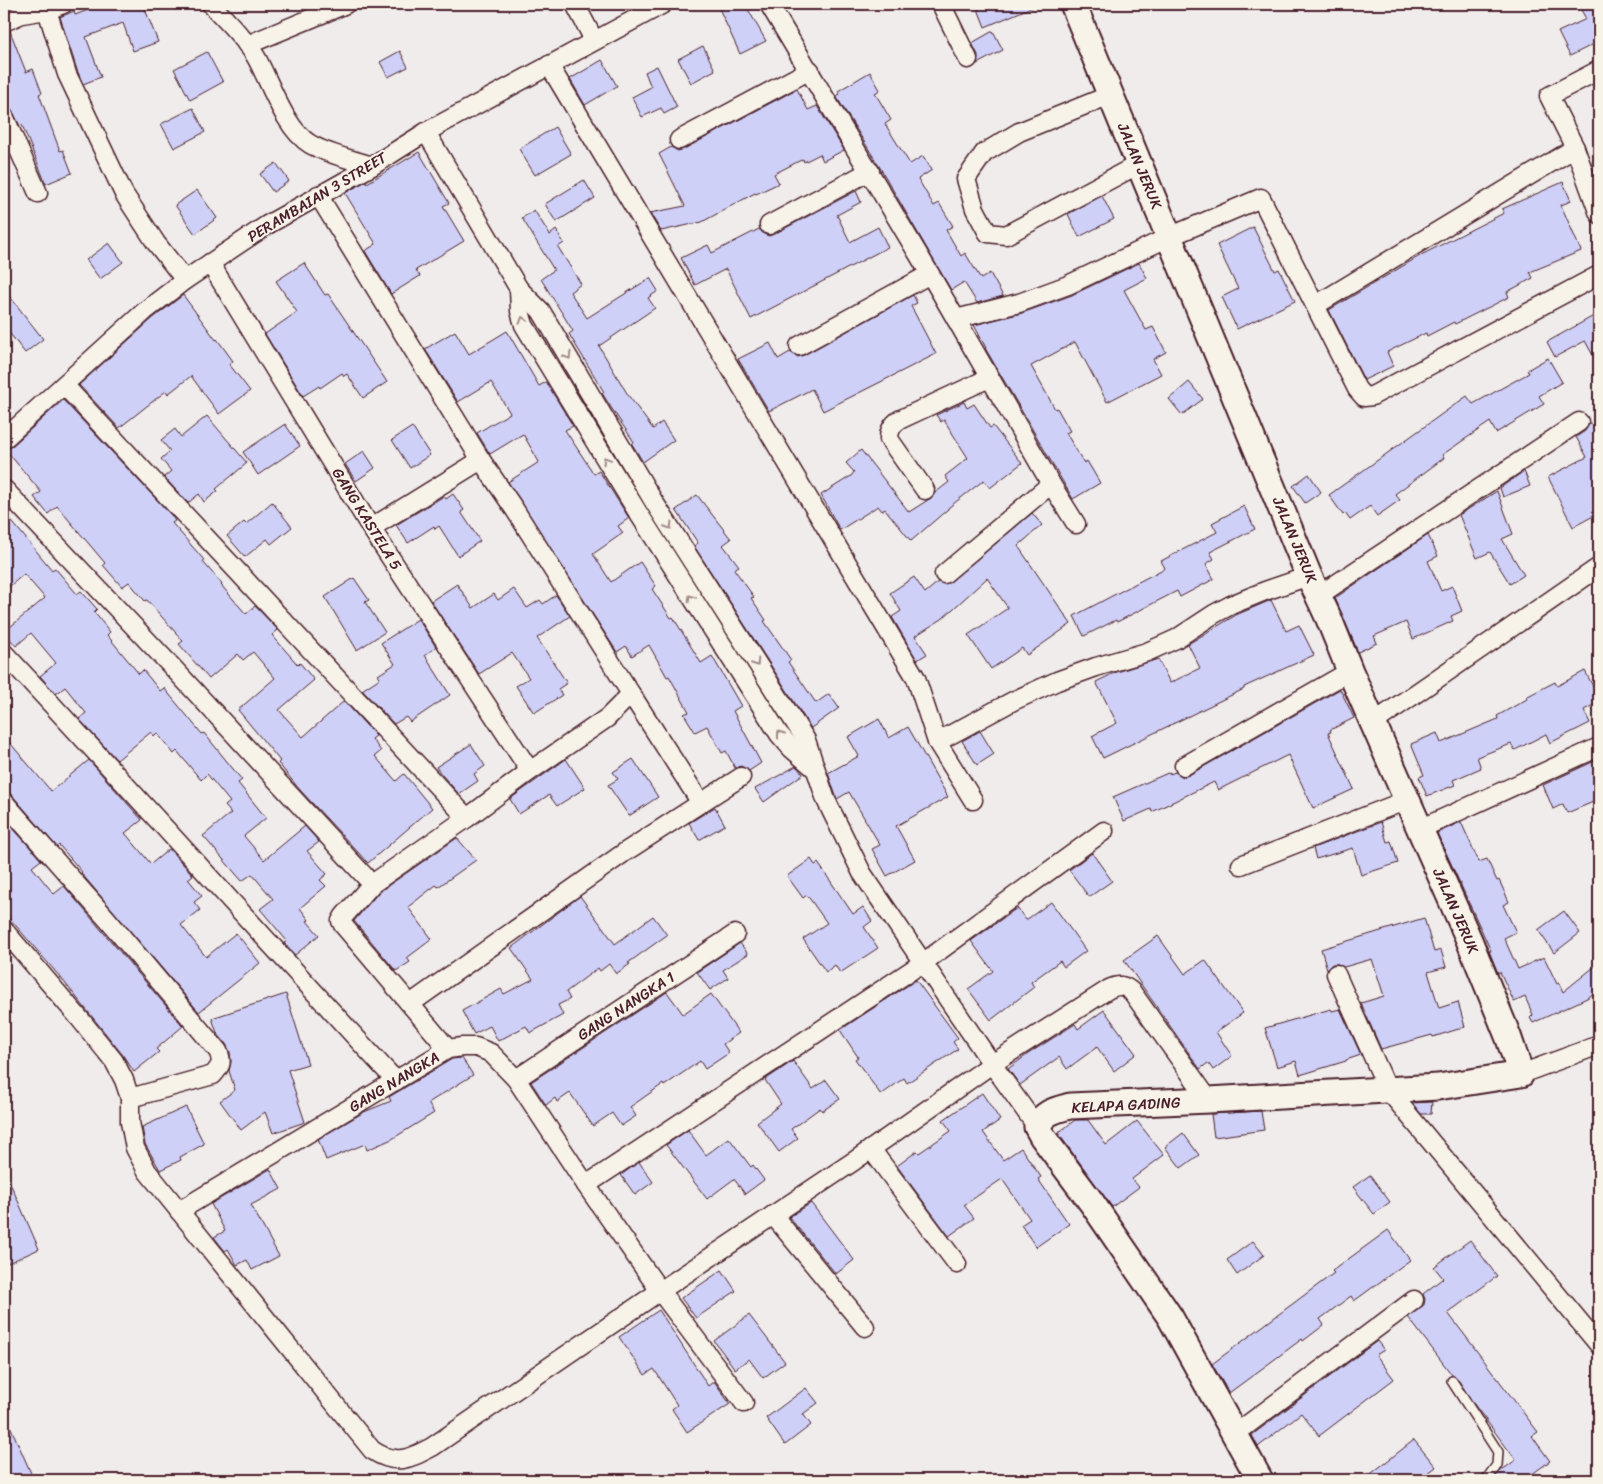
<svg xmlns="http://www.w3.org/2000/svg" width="1603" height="1484" font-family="Sriracha,sans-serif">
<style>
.building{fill:#ced0f8;stroke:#4a1f2b}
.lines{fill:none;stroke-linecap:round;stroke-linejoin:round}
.lane-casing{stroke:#4a1f2b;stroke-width:12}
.street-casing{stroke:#4a1f2b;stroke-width:21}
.secondary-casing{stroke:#4a1f2b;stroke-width:29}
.lane{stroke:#f7f3e8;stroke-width:9}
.street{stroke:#f7f3e8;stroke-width:18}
.secondary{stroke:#f7f3e8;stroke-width:25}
.oneway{stroke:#a0898a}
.labels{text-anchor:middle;stroke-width:4;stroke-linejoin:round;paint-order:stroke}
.street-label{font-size:15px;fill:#4a1f2b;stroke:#f7f3e8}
</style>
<rect width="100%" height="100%" fill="#efeceb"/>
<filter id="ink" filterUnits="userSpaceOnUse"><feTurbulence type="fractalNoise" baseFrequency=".02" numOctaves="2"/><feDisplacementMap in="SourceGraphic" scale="10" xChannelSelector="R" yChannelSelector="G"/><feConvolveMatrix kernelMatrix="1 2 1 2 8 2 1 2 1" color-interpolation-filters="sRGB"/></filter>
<g filter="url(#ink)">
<g class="building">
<path d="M104 4H143L158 42 133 51 123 23 86 37 101 77 83 84 77 70 60 17 74 11 75 15Z"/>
<path d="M717 4H745L766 41 740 54Z"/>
<path d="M976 4H1039L985 27Z"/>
<path d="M1578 4H1599V46L1598 42 1570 56 1558 32 1586 19Z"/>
<path d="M10 31 26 72 33 69 42 93 39 94 60 151 63 150 72 173 46 184 22 125 20 126 11 108 4 106V32Z"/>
<path d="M993 31 1003 50 977 64 978 55 972 43Z"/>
<path d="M703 46 715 70 691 83 678 59Z"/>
<path d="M400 51 408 67 388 77 380 62Z"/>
<path d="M207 52 223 82 190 100 174 69Z"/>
<path d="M602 60 617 86 585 105 570 79Z"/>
<path d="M657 66 677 107 664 114 661 108 642 117 632 97 651 87 645 72Z"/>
<path d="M870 72 880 90 875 93 891 120 885 124 910 164 923 156 932 170 918 179 934 206 939 203 953 226 946 230 961 256 965 253 981 279 990 273 1003 296 977 303 964 282 951 290 879 166 836 96 840 94 838 91Z"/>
<path d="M797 89 808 110 817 106 844 150 823 161 820 154 804 162 803 159 774 174 779 183 756 194 755 193 702 222 661 231 650 213 685 206 659 154 671 147 678 151 684 149Z"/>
<path d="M193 108 205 132 174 148 161 124Z"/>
<path d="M555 127 571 154 535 175 519 149Z"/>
<path d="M419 152 449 203 443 206 464 241 416 270 420 276 391 294 365 251 376 244 345 193 366 181 367 183Z"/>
<path d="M276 163 289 181 273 192 260 174Z"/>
<path d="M584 180 595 198 556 222 545 204Z"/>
<path d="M1563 182 1571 201 1561 205 1581 251 1530 272 1533 278 1507 292 1509 297 1455 324 1454 322 1427 336 1426 333 1387 352 1393 366 1364 380 1329 310 1423 254 1504 213 1502 209Z"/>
<path d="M197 190 217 218 195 234 175 205Z"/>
<path d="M856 191 861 202 837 215 850 242 878 227 888 247 751 319 726 269 695 285 681 258 708 245 712 253 759 229 764 234 769 236 774 234Z"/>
<path d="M1102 196 1114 219 1079 237 1068 214Z"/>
<path d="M534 210 550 235 556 230 564 243 558 247 581 284 570 292 587 318 650 278 658 291 648 298 655 308 599 346 628 395 653 429 662 422 674 440 643 462 632 444 634 442 612 409 602 393 604 392 569 334 573 331 541 279 554 270 522 218Z"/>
<path d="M1253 227 1275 271 1279 269 1295 301 1237 329 1222 297 1238 289 1217 245Z"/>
<path d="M109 243 123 262 100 279 86 260Z"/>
<path d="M304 263 325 295 328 294 387 382 363 398 347 374 344 376 342 373 320 388 319 386 303 396 265 334 297 312 276 281Z"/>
<path d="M1139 263 1147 278 1124 290 1146 330 1153 327 1166 352 1153 359 1161 374 1107 402 1075 342 1031 366 1055 409 1057 408 1070 431 1066 433 1084 463 1087 461 1100 483 1073 499 985 348H986L974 325 1022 313 1072 295Z"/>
<path d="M4 289 43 339 25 353 4 326Z"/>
<path d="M183 295 216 340 217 339 233 361 229 364 250 391 219 414 191 376 168 394 166 391 119 428 79 385 152 319Z"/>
<path d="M913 295 917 303 911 306 936 354 823 411 812 389 769 411 738 359 770 343 778 359 790 352 798 357 804 355Z"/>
<path d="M1599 313V366L1585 341 1555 357 1547 342Z"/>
<path d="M455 331 469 354 507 331 539 386 546 382 573 426 565 430 594 474 599 471 629 518 618 526 623 533 593 554 611 582 640 562 656 586 652 589 671 618 673 617 701 663 712 656 741 706 733 711 761 763 749 771 741 766 735 768 726 751 722 753 707 726 695 732 684 714 689 712 669 676 667 677 649 645 632 656 626 646 617 652 508 482 539 462 523 434 490 454 477 433 510 413 491 382 458 402 425 349Z"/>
<path d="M1548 358 1562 382 1539 396 1544 404 1496 433 1490 422 1442 455 1444 458 1395 494 1400 500 1377 516 1370 506 1350 520 1345 513 1343 515 1329 495 1467 396 1473 404 1529 373 1527 370Z"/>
<path d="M1189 382 1203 399 1182 415 1169 399Z"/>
<path d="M63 400 172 516 175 521 172 523 204 560 203 562 222 584 221 585 246 614 255 606 278 630 272 635 298 665 300 663 314 680 279 710 303 737 344 701 376 736 372 739 381 751 375 756 396 781 404 774 432 808 368 863 300 790 278 763 280 761 238 710 275 678 253 652 243 660 238 654 209 679 179 644 183 641 147 600 145 601 129 582 122 587 103 565 105 563 57 506 48 514 34 497 41 492 5 449 11 447Z"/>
<path d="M964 402 967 408 974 404 990 428 993 426 1022 463 990 488 984 480 948 508V509L911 541 885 509 882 511 878 506 840 530 821 495 851 476 854 472 846 463 861 450 909 512 931 498 935 493 949 482 945 476 968 458 944 420 941 422 936 415Z"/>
<path d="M207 416 247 463 216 489 218 491 204 502 199 494 188 503 164 477 171 471 161 459 170 451 161 440 175 429 181 437Z"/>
<path d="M1599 419V513L1573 527 1548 477 1587 457 1576 437 1585 431 1589 424Z"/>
<path d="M285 424 300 446 258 475 243 452Z"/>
<path d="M412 427 430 455 410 468 392 440Z"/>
<path d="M364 451 375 468 356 481 345 464Z"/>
<path d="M1524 471 1530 486 1503 497 1500 488Z"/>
<path d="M1309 474 1321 492 1305 503 1293 486Z"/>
<path d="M1497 491 1513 534 1502 539 1524 575 1510 584 1490 552 1477 558 1459 515Z"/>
<path d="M453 494 464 510 461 512 480 541 458 556 439 526 435 529 434 526 408 543 396 525 444 496 446 499Z"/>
<path d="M697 495 731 539 723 545 739 566 734 569 754 597 751 598 766 620 764 621 791 660 788 662 816 703 829 694 839 708 811 728 694 546 698 543 676 510Z"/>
<path d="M272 502 292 527 271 544 267 539 245 557 227 536 244 522 246 524Z"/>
<path d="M1244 506 1255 529 1210 552 1214 559 1206 564 1214 579 1180 597 1177 591 1117 622 1116 620 1084 636 1074 616 1165 568 1161 561 1217 532 1212 523Z"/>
<path d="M4 512 52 570 55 568 77 594 81 591 97 609 94 612 110 632 107 635 139 674 143 670 160 691 164 688 202 734 204 733 242 780 238 783 266 818 244 836 264 860 305 826 319 842 307 851 327 874 320 880 326 886 300 908 309 920 307 921 319 935 295 955 284 943 287 941 260 909 273 899 252 874 242 881 203 836 231 813 225 806 230 802 207 774 201 780 177 751 174 754 157 733 154 736 151 732 117 760 79 719 86 713 65 687 56 694 40 676 56 663 31 633 16 646 4 632 45 598 24 574 4 591Z"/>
<path d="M1032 513 1042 525 1018 546 1071 624 1027 655 1022 648 991 669 968 635 1008 608 987 578 942 619 915 636 927 654 917 660 892 617 901 611 890 593 914 577 925 593 938 582 945 584 950 582Z"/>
<path d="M1428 535 1438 556 1428 561 1441 591 1452 586 1462 611 1451 616 1453 621 1413 639 1406 622 1374 636 1377 643 1358 652 1335 598Z"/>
<path d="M354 578 369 600 365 602 385 632 357 650 325 597Z"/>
<path d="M457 584 473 608 494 594 498 600 514 589 527 608 540 600 543 604 556 595 570 616 537 638 567 683 558 689 562 695 534 713 516 686 529 678 512 653 479 674 431 601Z"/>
<path d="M1271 600 1286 631 1299 625 1314 655 1244 687V689L1103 758 1092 736 1117 723 1096 682 1114 673 1158 659 1170 683 1200 668 1188 644 1236 615Z"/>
<path d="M418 619 436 647 425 655 450 695 410 722 406 717 394 724 362 690 380 678 378 675 395 664 381 643Z"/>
<path d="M1585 671 1599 698V702L1584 710 1590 723 1550 743 1546 734 1515 750 1511 744 1477 757 1481 768 1453 780 1455 785 1427 796 1419 777 1424 775 1411 744 1437 733 1441 743 1498 719 1497 716 1527 699 1526 697 1555 682 1557 686Z"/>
<path d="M1340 689 1354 718 1330 730 1331 732 1328 733 1354 789 1313 808 1288 755 1218 790 1214 782 1152 812 1151 809 1124 821 1113 797 1170 772V774L1175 772 1183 777 1189 775Z"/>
<path d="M879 719 889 738 908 727 948 797 896 826 915 860 887 876 872 849 880 845 849 792 837 799 828 773 859 756 848 737Z"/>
<path d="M980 731 994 754 977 765 962 741Z"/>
<path d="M4 736 51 791 89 760 142 820 125 833 151 864 169 849 193 875 188 879 202 896 194 902 200 910 181 925 206 957 236 933 260 963 199 1012 81 873 82 872 59 845 57 847 12 795 4 792Z"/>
<path d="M471 744 485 766 474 774 478 781 459 794 442 775 436 767Z"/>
<path d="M566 759 585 788 557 806 549 795 519 814 510 799Z"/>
<path d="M633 759 658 797 629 816 608 785 618 779 613 772Z"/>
<path d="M1599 759V788L1594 791 1598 800 1567 813 1563 804 1553 809 1543 785Z"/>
<path d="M796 766 803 774 764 802 755 789Z"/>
<path d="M715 807 725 825 699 840 689 823Z"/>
<path d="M4 818 41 860 32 867 54 894 64 886 183 1026 156 1049 159 1052 134 1072 122 1054 61 978 4 912Z"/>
<path d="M1381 822 1387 842 1391 841 1398 863 1361 875 1353 848 1316 859 1313 848Z"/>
<path d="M1461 822 1479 862 1487 859 1497 881 1499 880 1509 902 1503 905 1516 932 1504 938 1518 969 1544 957 1557 984 1559 983 1563 992 1599 963V990L1587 998 1533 1023 1530 1018 1533 1015 1525 997 1514 1002 1500 972 1498 973 1489 951H1491L1437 833Z"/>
<path d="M457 838 476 860 438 887 436 885 408 907 432 939 407 958 410 962 396 971 354 921 379 892Z"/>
<path d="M1092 853 1112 881 1089 897 1069 870Z"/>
<path d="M811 859 815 865 818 863 853 914 863 907 872 921 864 927 878 948 840 973 835 965 826 972 803 939 827 923 807 895 803 898 787 876Z"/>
<path d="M580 896 615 944 653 916 667 935 628 963 630 964 616 974 609 964 600 971 598 968 566 992 570 999 558 1005 563 1015 530 1033 526 1026 498 1041 490 1026 474 1034 462 1011 501 989 504 994 533 979 511 948Z"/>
<path d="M1051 902 1086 951 1064 967 1060 961 1031 982 1034 987 991 1020 968 989 993 971 971 941 1017 908 1026 920Z"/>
<path d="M1564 911 1580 933 1554 953 1538 930Z"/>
<path d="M1424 918 1434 952 1441 950 1446 967 1428 972 1439 1008 1458 1002 1465 1027 1433 1037 1432 1035 1381 1049 1361 1003 1384 996 1372 959 1344 967 1338 964H1332L1327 969 1321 949Z"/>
<path d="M1158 936 1185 974 1205 960 1243 1013 1216 1032 1232 1056 1213 1070 1208 1063 1200 1069 1124 960Z"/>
<path d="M740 943 748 954 723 970 728 978 710 990 697 972Z"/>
<path d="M916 980 958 1038 953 1042 958 1049 907 1083 904 1078 881 1095 855 1059 858 1057 840 1030Z"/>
<path d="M667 992 683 1014 711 994 739 1033 723 1044 729 1053 705 1069 700 1061 664 1086 663 1084 630 1107 636 1116 621 1126 612 1113 593 1126 570 1093 557 1102 555 1098 546 1105 531 1082Z"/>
<path d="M286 994 308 1064 288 1070 305 1122 273 1133 265 1112 241 1130 220 1101 235 1090 229 1071 231 1062 230 1052 226 1044 217 1033 212 1018Z"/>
<path d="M1331 1009 1332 1011 1340 1009 1361 1055 1346 1060V1061L1300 1075 1296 1061 1277 1067 1265 1028Z"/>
<path d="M1104 1010 1136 1054 1114 1071 1097 1047 1067 1069 1059 1057 1020 1085 1008 1069 1028 1054 1075 1024 1078 1029Z"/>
<path d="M462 1058 473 1075 428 1103 434 1113 392 1139 367 1150 365 1144 326 1160 318 1139 364 1112 391 1101 389 1097 452 1059Z"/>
<path d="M793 1061 813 1089 826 1080 840 1099 822 1111 820 1108 791 1129 798 1138 779 1152 757 1122 781 1104 765 1080Z"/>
<path d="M982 1093 1000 1120 983 1132 1003 1160 1021 1148 1041 1177 1038 1179 1069 1224 1036 1247 1021 1225 1030 1219 1002 1179 964 1205 974 1218 949 1236 897 1166 917 1151 919 1153 951 1131 943 1120Z"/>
<path d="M1432 1102 1431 1114H1421L1412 1103Z"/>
<path d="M186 1107 204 1144 180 1157 181 1160 160 1170 145 1144 142 1127Z"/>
<path d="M1261 1111 1264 1130 1214 1137 1211 1114Z"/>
<path d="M1075 1120H1088L1106 1145 1137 1121 1164 1155 1132 1179 1139 1187 1112 1207 1058 1133Z"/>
<path d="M688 1130 706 1155 729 1138 751 1167 753 1165 764 1180 745 1194 734 1179 707 1199 666 1145Z"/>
<path d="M1183 1133 1199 1155 1181 1168 1165 1147Z"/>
<path d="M639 1162 653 1182 635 1195 621 1175Z"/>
<path d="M4 1169 39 1249 8 1263 4 1254Z"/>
<path d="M270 1169 281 1189 251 1205 279 1256 252 1270 247 1260 237 1265 228 1249 225 1251 214 1237 225 1231 211 1204Z"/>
<path d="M1370 1175 1390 1202 1374 1214 1353 1187Z"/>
<path d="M811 1203 854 1260 836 1274 789 1217Z"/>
<path d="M1388 1230 1410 1260 1354 1301 1351 1296 1320 1319 1324 1325 1303 1341 1302 1339 1229 1393 1212 1364 1334 1273 1332 1271Z"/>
<path d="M1470 1240 1497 1276 1448 1313 1538 1432 1532 1436 1550 1461 1524 1480H1494L1499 1472 1516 1460 1476 1407 1457 1378 1452 1375 1408 1317 1424 1305 1425 1299 1423 1294 1443 1278 1434 1267Z"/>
<path d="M1253 1241 1264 1255 1237 1275 1227 1260Z"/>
<path d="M722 1270 736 1291 696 1318 681 1298Z"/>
<path d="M659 1310 708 1386 714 1381 730 1404 687 1432 672 1409 677 1405 654 1369 645 1375 619 1337Z"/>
<path d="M749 1315 785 1362 763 1378 749 1359 735 1369 714 1341Z"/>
<path d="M1377 1341 1384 1350 1376 1355 1394 1379 1319 1436 1301 1413 1258 1447 1252 1435Z"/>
<path d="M806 1388 818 1403 803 1414 811 1425 785 1445 766 1418Z"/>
<path d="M4 1412 34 1480H4Z"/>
<path d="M1414 1440 1436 1467 1419 1480H1363Z"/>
</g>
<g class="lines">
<g class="lane-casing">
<path id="lane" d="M1452 1381 1498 1452 1497 1465 1486 1480"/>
</g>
<g class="street-casing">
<g id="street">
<path d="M211 4C226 21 244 37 256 57 270 82 285 129 310 144 329 155 351 159 372 166"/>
<path d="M575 4 594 40"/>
<path d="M769 4 930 274 1051 484 1076 524"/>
<path d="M941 4 968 59"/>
<path d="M47 10 63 4"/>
<path d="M4 22 22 14 47 10 67 74 124 194 156 243 185 280"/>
<path d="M247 45 346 4"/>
<path d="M549 65 916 678 937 742 973 800"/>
<path d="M1599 70 1549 96 1575 148 1599 214"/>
<path d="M1110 95 1019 132 984 153 966 179 975 209 988 233 1006 235 1139 164"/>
<path d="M4 116 38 193"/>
<path d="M426 132 519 289 541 311 654 502 806 740 826 800 862 873 992 1064 1109 989C1119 984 1124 985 1132 992L1209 1100"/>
<path d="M679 140 810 70"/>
<path d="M318 195 481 460 515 510 631 694 607 718 530 771 467 818 372 884 344 916 341 921 343 925 448 1049"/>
<path d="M769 225 870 171"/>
<path d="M210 263 371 528 530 771"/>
<path d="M519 289 520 311 524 325 637 511 779 734 792 749 814 768"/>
<path d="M1316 305 1575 148"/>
<path d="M956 319 1019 303 1068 285 1169 237 1261 198 1357 389 1364 397 1372 396 1599 275"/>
<path d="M799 346 930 274"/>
<path d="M64 385 467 818"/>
<path d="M4 439 145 311 185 280 267 225 372 166 426 132 663 4"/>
<path d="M4 489 176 671 372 884"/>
<path d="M925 490 889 439C889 430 892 425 899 420L989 378"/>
<path d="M371 528 481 460"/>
<path d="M944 574 1051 484"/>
<path d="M1318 596 1579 422"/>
<path d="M4 653C136 794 264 939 396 1081"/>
<path d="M631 694 701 803"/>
<path d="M1373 723 1599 567"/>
<path d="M937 742 1013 701 1057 681 1096 667 1147 652 1176 639 1214 614 1231 605 1265 591 1309 576"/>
<path d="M1184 766 1350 671"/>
<path d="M4 802 107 919 218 1051C223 1062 221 1066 213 1075L130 1098"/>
<path d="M1420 829 1599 747"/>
<path d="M1241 865 1407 800"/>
<path d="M4 930 80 1019 114 1061 124 1080 130 1098V1122L135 1148 147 1171 372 1450C396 1466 409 1459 432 1447L660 1291 854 1161 992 1064 1037 1127"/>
<path d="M1336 974 1388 1090 1599 1345"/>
<path d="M410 1004 625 852 741 777"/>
<path d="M1521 1074 1599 1045"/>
<path d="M516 1079 735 934"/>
<path d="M871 1149 957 1264"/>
<path d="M586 1185 924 962 1104 831"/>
<path d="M179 1211 448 1049 462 1047H476L491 1053 516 1079 586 1185 660 1291 744 1403"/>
<path d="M773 1215 865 1327"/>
<path d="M1235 1434 1414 1300"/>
</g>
</g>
<g class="secondary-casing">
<path id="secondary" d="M1073 4 1309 576 1329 619 1350 671 1469 940 1508 1036 1521 1074 1438 1087 1209 1100 1070 1106C1055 1110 1044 1112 1037 1127L1042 1136 1092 1203 1170 1317 1260 1480"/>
</g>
<use href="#lane" class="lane"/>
<use href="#street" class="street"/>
<use href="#secondary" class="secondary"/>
</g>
<defs><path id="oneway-chevron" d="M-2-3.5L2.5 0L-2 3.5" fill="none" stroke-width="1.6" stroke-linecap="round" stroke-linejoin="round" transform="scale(1.25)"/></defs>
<g class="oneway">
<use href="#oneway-chevron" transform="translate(523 320) rotate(-108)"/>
<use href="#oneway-chevron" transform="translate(568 356) rotate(59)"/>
<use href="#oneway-chevron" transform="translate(606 460) rotate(-121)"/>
<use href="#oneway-chevron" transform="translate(669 526) rotate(58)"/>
<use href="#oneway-chevron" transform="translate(691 598) rotate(-122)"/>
<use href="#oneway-chevron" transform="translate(756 663) rotate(57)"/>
<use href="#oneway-chevron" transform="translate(780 734) rotate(-126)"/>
</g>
</g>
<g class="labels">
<g class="street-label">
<text transform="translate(1140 166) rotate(67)" y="5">JALAN JERUK</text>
<text transform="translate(317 197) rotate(-31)" y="5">PERAMBAIAN 3 STREET</text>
<text transform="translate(367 519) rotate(58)" y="5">GANG KASTELA 5</text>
<text transform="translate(1295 540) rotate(67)" y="5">JALAN JERUK</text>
<text transform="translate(1456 911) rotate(66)" y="5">JALAN JERUK</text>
<text transform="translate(626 1006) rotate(-33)" y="5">GANG NANGKA 1</text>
<text transform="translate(394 1082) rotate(-31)" y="5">GANG NANGKA</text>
<text transform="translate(1126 1105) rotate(-3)" y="5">KELAPA GADING</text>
</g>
</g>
<rect width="1603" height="1484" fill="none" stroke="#f7f3e8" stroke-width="20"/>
<rect x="10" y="10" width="1583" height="1464" fill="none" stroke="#4a1f2b" stroke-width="2" filter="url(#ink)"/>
</svg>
